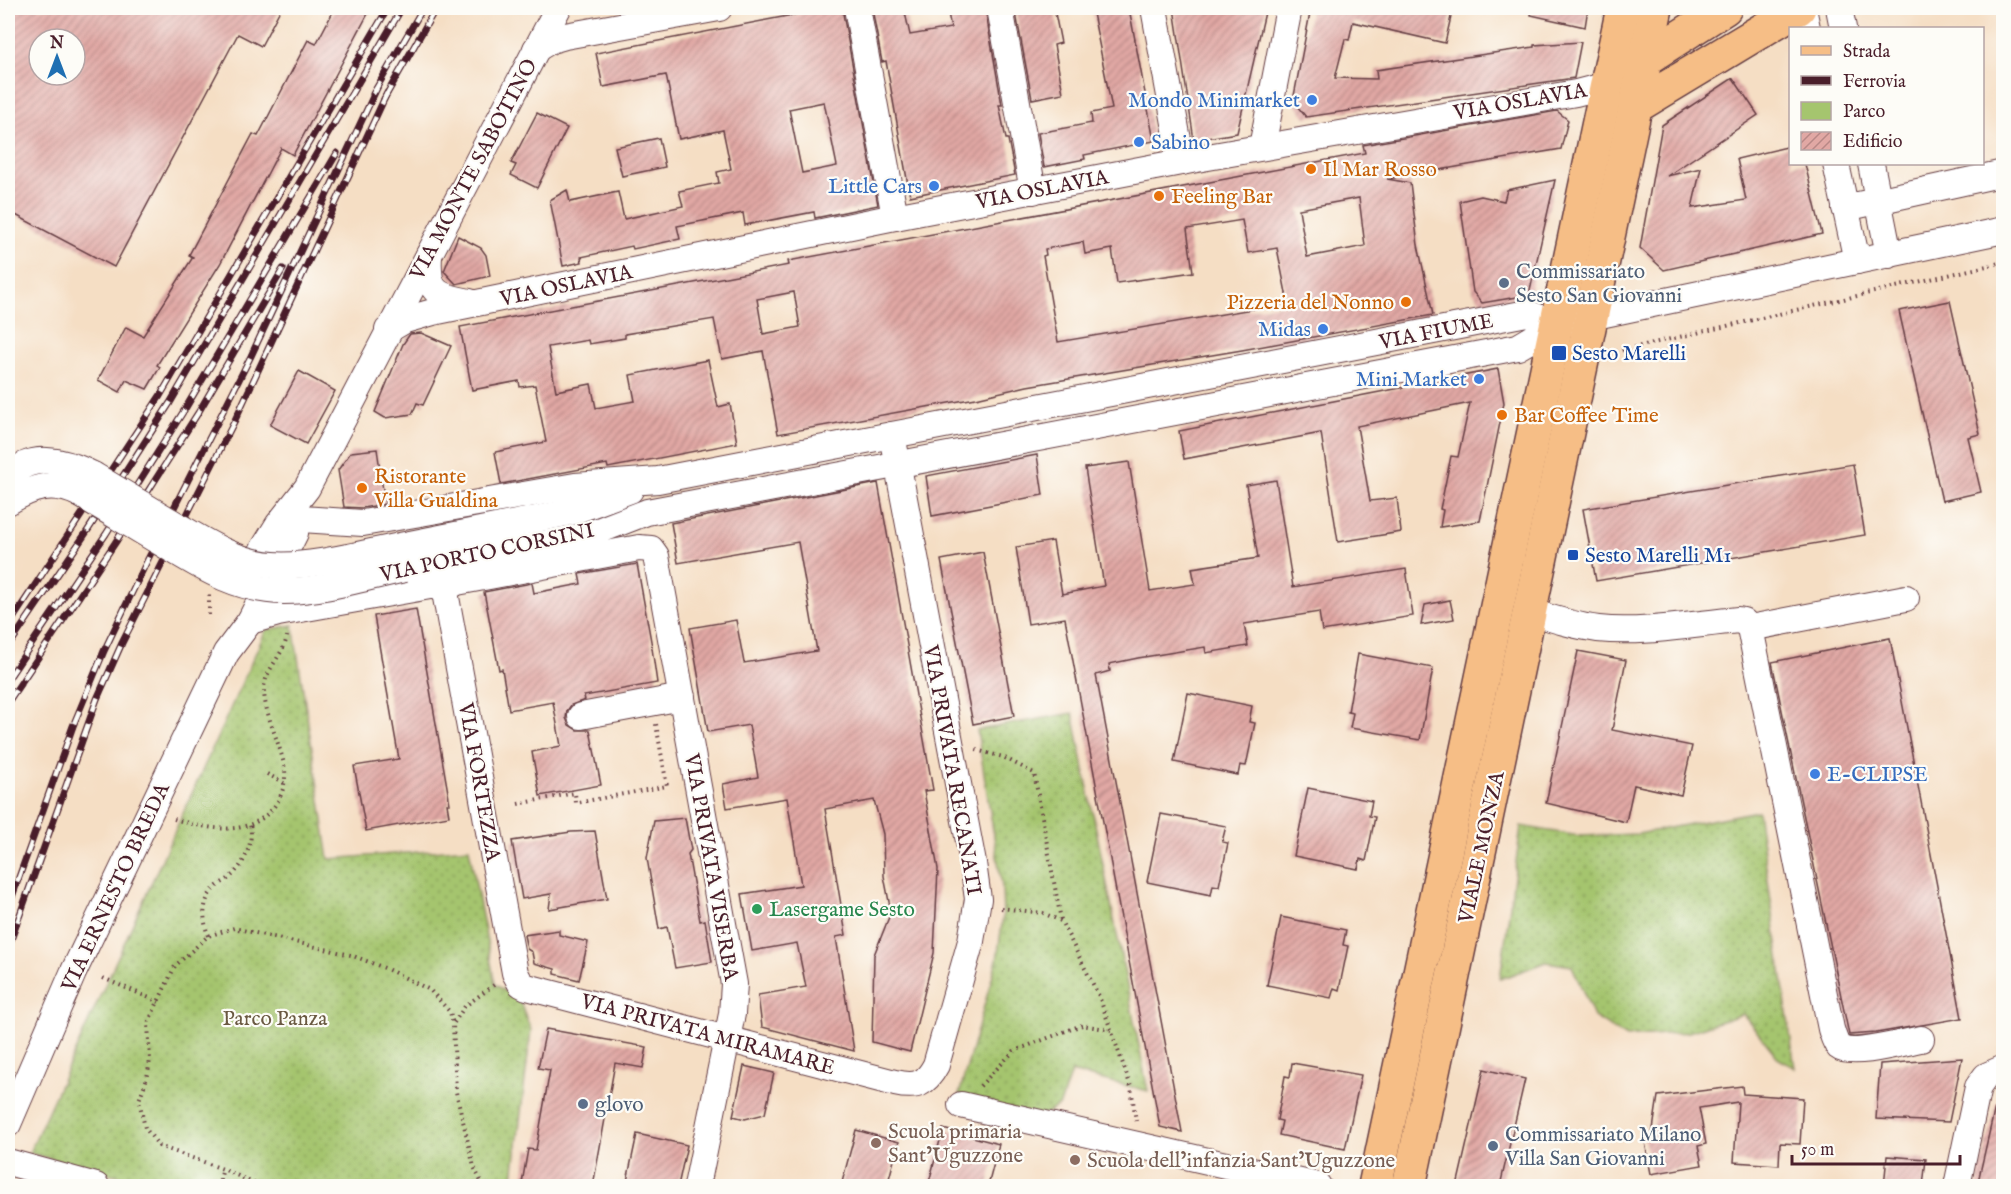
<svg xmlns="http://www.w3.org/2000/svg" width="2011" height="1194" font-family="'IM FELL English',serif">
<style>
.green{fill:url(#green-dots);stroke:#78724c;stroke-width:1.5}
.building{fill:url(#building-hatch);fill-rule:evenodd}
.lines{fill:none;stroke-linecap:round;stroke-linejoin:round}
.minor-casing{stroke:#643c42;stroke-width:28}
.major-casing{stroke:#643c42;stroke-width:36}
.path{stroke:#643c42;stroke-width:4;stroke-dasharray:1.5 4.5;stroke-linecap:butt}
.minor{stroke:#fff;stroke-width:26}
.major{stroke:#f6be86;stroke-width:33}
.rail-casing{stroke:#4a1f2b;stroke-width:7}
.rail{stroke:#fdfcf7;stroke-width:4.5;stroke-dasharray:14;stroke-linecap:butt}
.minor-bridge-casing{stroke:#643c42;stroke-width:28;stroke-linecap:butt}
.minor-bridge{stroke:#fff;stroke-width:26}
.shop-dot{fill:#3f7fe0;stroke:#fdfcf7;stroke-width:2}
.food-dot{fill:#e8710a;stroke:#fdfcf7;stroke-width:2}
.service-dot{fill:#5c6f8a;stroke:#fdfcf7;stroke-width:2}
.transit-dot{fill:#1a4fb4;stroke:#fdfcf7;stroke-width:2}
.leisure-dot{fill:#2e9e5b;stroke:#fdfcf7;stroke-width:2}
.education-dot{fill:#8d6e63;stroke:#fdfcf7;stroke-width:2}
.labels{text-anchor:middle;stroke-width:4.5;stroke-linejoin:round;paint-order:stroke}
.shop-label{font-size:21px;fill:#366cbe;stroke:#fdfcf7;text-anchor:end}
.street-label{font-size:21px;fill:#4a1f2b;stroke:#fdfcf7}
.food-label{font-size:21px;fill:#c56008;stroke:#fdfcf7;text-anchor:start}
.service-label{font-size:21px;fill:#4e5e75;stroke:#fdfcf7;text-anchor:start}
.transit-label{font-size:21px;fill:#164399;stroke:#fdfcf7;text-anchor:start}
.leisure-label{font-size:21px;fill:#27864d;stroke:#fdfcf7;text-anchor:start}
.park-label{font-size:21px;fill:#6a5942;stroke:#fdfcf7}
.education-label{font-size:21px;fill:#785e54;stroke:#fdfcf7;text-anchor:start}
</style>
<defs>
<pattern id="green-dots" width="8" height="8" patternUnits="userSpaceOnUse" patternTransform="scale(1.5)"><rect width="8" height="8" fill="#a5c56e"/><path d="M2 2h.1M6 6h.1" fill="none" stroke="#889f5b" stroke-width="1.8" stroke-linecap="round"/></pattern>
<pattern id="building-hatch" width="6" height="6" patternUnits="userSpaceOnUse" patternTransform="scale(1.5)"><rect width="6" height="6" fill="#e1a8a4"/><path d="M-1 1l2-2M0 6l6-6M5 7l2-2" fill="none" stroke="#b88886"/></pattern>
</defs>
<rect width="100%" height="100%" fill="#fdfcf7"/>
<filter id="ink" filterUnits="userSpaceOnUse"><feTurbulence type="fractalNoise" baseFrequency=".0167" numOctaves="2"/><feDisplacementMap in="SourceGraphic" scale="12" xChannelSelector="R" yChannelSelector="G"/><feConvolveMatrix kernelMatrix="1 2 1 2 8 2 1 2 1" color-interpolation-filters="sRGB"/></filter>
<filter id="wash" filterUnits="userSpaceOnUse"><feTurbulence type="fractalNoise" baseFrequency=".008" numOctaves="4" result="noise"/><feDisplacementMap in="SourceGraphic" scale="24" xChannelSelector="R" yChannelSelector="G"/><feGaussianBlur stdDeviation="1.35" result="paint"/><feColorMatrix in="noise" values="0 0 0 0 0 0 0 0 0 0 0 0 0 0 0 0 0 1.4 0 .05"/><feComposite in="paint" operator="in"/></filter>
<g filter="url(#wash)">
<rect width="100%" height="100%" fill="#f5dec4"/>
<g class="green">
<path d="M293 625 329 859 469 848 495 984 520 1002 531 1030 512 1186H158L29 1153 266 630Z"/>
<path d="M1073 713 1148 1091 1071 1072 1060 1105 1040 1117 959 1095 997 960 1003 916 1002 887 977 730Z"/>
<path d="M1758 811 1795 1068 1779 1059 1743 1014 1689 1032 1626 1037 1594 1017 1572 966 1546 962 1500 979 1521 826 1579 836 1638 834Z"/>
</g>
<g id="blocks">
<g class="building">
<path d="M8 8H281L261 46 238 34 114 267 8 211ZM39 39H75V75H39Z"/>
<path d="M335 8H371L293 155 281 148 220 264 157 365 160 367 147 389 126 380 120 392 98 380 126 327 143 336 193 257 189 255 253 134 258 136 308 40 316 44Z"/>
<path d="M829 8H842L878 205 815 218 814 212 745 225 743 213 677 226 680 239 633 249 632 246 581 257 582 262 563 266 550 200 567 190 570 202 618 192 624 219 683 206 679 191 719 183 717 172 731 169 723 130 679 139 666 75 603 87 596 53ZM824 102 837 166 802 173 789 109Z"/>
<path d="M872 8H904L910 35 951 28 947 8H985L1002 105H999L1006 139H1008L1015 175 910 196 886 61 882 62Z"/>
<path d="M1015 8H1054L1061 43 1054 45 1063 93 1032 99Z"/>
<path d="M1092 8H1129L1154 141 1084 155 1085 159 1044 167 1038 133 1092 123 1091 113 1112 109Z"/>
<path d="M1174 8H1266L1237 133 1194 140Z"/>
<path d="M1311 8H1410L1427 11 1428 8H1453L1445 43 1353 22 1349 40 1345 39 1335 78 1377 79 1376 70 1534 47V45L1581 42 1574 78 1306 117 1293 101Z"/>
<path d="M1532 8H1588L1585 27 1531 15Z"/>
<path d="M1733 78 1758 115 1667 176 1701 168 1692 208 1746 200 1737 159 1791 146V164H1805L1822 234 1664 270 1640 248 1662 125Z"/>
<path d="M1557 111 1568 120 1561 149 1387 179 1410 183 1418 245 1433 315 1242 350 1027 386 976 398 778 434 763 351 722 359 714 319 625 334V338L589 344 588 340 548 347 556 391 591 384 596 408 635 401 630 375 708 360 718 407 730 404 737 443 608 468 607 464 501 484 495 452 546 442 535 385 520 387 519 381 472 390 460 327 789 265 788 261 1365 153 1363 145ZM1359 198 1365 246 1307 257 1299 209ZM1242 220 1248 253 1277 248 1288 303 1058 342 1043 256 1046 255 1045 249 1083 242 1085 254 1112 249 1117 283 1193 272 1187 229ZM794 292 800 327 763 334 757 299Z"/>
<path d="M537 113 567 128 537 188 511 175 516 165 511 163Z"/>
<path d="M659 138 665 167 622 176 615 147Z"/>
<path d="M1555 180 1529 295 1482 303 1473 292 1460 201 1481 196 1504 201 1507 190Z"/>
<path d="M458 236 481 248 486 255 490 276 456 284 444 271Z"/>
<path d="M1950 301 1980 434 1968 437 1981 492 1942 501 1899 311Z"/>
<path d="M421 333 451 346 423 405 417 403 412 414 385 418 375 412 403 344 410 334Z"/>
<path d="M1498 369 1504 403 1480 521 1440 527 1443 510 1440 509 1451 456 1458 457 1470 403 1357 426 1370 501 1397 498 1401 532 1338 542 1321 433 1184 459 1179 431Z"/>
<path d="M299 371 335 391 306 444 270 425Z"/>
<path d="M377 449 385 504 362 508 344 507 338 470 351 452Z"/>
<path d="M1037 455 1043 495 932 516 926 476Z"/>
<path d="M1129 462 1150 591 1195 584 1192 568 1258 558 1246 485 1276 480 1293 587 1406 569 1413 616 1322 631 1319 612 1244 624 1248 646 1206 653 1205 647 1138 658 1109 664 1110 671 1096 675 1182 1132 1160 1127 1065 618 1028 624 1016 547 1053 541 1062 594 1104 586 1085 468Z"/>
<path d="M1853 464 1865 535 1596 581 1583 509Z"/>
<path d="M878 483 933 790 924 791 938 869 934 953 910 1052 872 1042 874 955 891 912 884 876 883 834 874 800 825 809 846 935 836 937 854 1051 762 1027 758 995 806 987 797 943 752 951 742 894 801 885 787 798 727 808 723 784 758 777 749 725 708 732 690 628 736 620 744 663 817 651 798 542 678 563 671 523Z"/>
<path d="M983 552 1014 716 973 724 941 560Z"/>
<path d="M637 564 651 641 657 683 584 696 585 700 571 705 567 711 566 718 569 725 577 730H590L601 785 540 796 532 752 561 746 553 702 509 710 502 669 499 670 484 592 532 583 534 593 581 584 579 574Z"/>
<path d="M1450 600 1454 619 1421 625 1425 605Z"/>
<path d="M416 609 450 804H447L449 816 366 831 354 766 399 759 374 616Z"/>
<path d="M1890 638 1962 1018 1876 1033 1849 1035 1772 662Z"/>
<path d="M1578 651 1626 660 1612 730 1692 746 1681 795 1634 785 1626 822 1546 803Z"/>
<path d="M1358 654 1433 668 1420 740 1350 728 1353 713 1348 712Z"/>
<path d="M1188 693 1252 706 1249 722 1255 723 1246 766 1240 765 1238 775 1174 762Z"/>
<path d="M1308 788 1372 801 1369 816 1375 817 1366 861 1360 859 1358 869 1294 856Z"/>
<path d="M1161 814 1226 826 1222 842 1228 843 1219 886 1213 885 1211 895 1147 882Z"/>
<path d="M685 818 691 850 688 854 700 921 705 920 712 962 675 968 667 927 659 929 647 858 654 821Z"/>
<path d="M595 831 607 899 549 909 551 894 522 899 512 841 571 832Z"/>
<path d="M1281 917 1346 930 1343 945 1348 946 1339 990 1334 988 1331 998 1267 985Z"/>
<path d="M559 930V935L588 942 579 980 555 974V969L534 963 532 952 527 949 524 935Z"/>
<path d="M546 1029 647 1047 643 1068 615 1063 593 1186H542L522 1183 528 1149 536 1150 550 1070 538 1068Z"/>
<path d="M1962 1058 1949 1122 1876 1119 1880 1064Z"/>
<path d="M1292 1063 1361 1075 1345 1149 1279 1135 1282 1121 1277 1120 1285 1076 1290 1077Z"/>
<path d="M744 1066 774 1073 765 1114 745 1119 733 1116Z"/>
<path d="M1484 1069 1525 1079 1500 1186H1457Z"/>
<path d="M1742 1086 1743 1094 1803 1098 1800 1144 1780 1143 1779 1165 1734 1162 1738 1102 1699 1108 1706 1144 1698 1146 1702 1165 1651 1174 1644 1137 1652 1136 1658 1096Z"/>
<path d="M1996 1103H2004V1186H1977Z"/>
<path d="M943 1129 999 1144 988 1186H928Z"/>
<path d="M856 1130 899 1142 887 1186H841Z"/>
<path d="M637 1134 687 1145 678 1186H626Z"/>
<path d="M1887 1156 1926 1159 1923 1186H1884Z"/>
</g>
</g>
</g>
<g filter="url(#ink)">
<use href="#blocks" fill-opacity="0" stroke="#643c42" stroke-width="1.5"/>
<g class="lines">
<g class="minor-casing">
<g id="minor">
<path d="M857 8 895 217"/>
<path d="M1000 8 1033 191"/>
<path d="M1154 8 1182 162"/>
<path d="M1803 8 1807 28"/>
<path d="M1839 8 1843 28"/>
<path d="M536 49 551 40 565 36 719 8"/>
<path d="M1262 147 1289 8"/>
<path d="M1836 164 1857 261"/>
<path d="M1871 164 1889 255"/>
<path d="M1845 208 2004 173"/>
<path d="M429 255C427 292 435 296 470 302"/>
<path d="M388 330 405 320 433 312 895 217 1202 158 1576 93 1607 85"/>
<path d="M8 482C25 449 66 461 93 475"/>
<path d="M8 502C32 487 53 480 80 494"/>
<path d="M286 518 363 523 575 486 658 480 1527 313 1557 324"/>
<path d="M400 546 571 512 630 490"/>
<path d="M262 551 278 525 307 488 558 8"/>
<path d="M286 551 295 533 297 518"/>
<path d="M405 569 585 536 647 512 1518 347 1557 324 2004 230"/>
<path d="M445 592 515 973 521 984 527 987 895 1083C917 1088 926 1084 936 1065L971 941 978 899 973 863 892 435"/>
<path d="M445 592 448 587 457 582 639 548 651 549 656 556 734 984 732 1014 697 1186"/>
<path d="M1531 612C1553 619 1575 626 1598 629 1641 634 1694 624 1738 620L1743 621 1750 628 1831 1029C1833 1035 1835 1043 1839 1047 1851 1057 1905 1042 1921 1039"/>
<path d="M250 621 278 613 430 586H436L445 592"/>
<path d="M1750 628 1906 598"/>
<path d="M581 716 682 697"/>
<path d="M961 1105 1318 1186"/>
<path d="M8 1124 73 973 226 653 250 621 261 599"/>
<path d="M8 1162 96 1186"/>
<path d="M1957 1186 1978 1087 1986 1076 2004 1068"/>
</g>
</g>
<g class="major-casing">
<g id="major">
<path d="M1636 65 1725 8"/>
<path d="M1635 107 1799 8"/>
<path d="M1375 1186 1623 8"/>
<path d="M1409 1186 1656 8"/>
</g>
</g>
<g class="path">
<path d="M1610 353 2004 262"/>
<path d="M209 615V595"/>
<path d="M976 750 1003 757 1034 773 1061 920"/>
<path d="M267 774 284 783"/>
<path d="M518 804 575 793 576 803 667 786 656 724"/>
<path d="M174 819C211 830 254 839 278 801 283 792 286 780 285 770 281 744 264 714 264 690 264 670 284 655 287 636"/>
<path d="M1001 908 1043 913 1061 921 1099 996 1131 1087 1136 1121"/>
<path d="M208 936C203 919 201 900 216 887 219 884 224 882 228 879 244 866 254 844 250 824"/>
<path d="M103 978 159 1002"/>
<path d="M980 1086 1014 1051 1082 1025 1111 1030"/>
<path d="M218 1186 223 1169"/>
<path d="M260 1186 223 1169 159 1146 145 1128 139 1100 147 1078 150 1060 148 1023 175 966 208 936 234 928 351 955 387 969 430 990 450 1012 453 1024"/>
<path d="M483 1186 474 1167 456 1092 453 1024 465 1006 494 985"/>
</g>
<use href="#minor" class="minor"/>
<use href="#major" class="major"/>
<g class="rail-casing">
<g id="rail">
<path d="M373 94 423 8"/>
<path d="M384 99 436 8"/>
<path d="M8 626 160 396 388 8"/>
<path d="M8 647 88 530 170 403 402 8"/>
<path d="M8 679 106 534 185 409 337 153"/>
<path d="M8 702 115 543 198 413 283 269"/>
<path d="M8 908 73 726 104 651 148 559 251 356 377 88"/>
<path d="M8 948 97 699 122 643 235 420 387 93"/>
</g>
</g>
<use href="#rail" class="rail"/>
<g class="minor-bridge-casing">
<g id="minor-bridge">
<path d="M93 475C118 490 143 505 168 520 201 539 234 562 273 565 309 568 364 553 400 546"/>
<path d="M80 494C106 510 132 525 158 541 198 565 236 591 284 591 324 591 366 577 405 569"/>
</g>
</g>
<use href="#minor-bridge" class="minor-bridge"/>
</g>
</g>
<g class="shop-dot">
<circle cx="1312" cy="100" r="6"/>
<circle cx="1139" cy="142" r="6"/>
<circle cx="934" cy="186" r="6"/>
<circle cx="1323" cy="329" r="6"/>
<circle cx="1479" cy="379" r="6"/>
<circle cx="1815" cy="774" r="6"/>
</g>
<g class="food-dot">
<circle cx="1311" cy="169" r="6"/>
<circle cx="1159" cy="196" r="6"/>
<circle cx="1406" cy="302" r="6"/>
<circle cx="1502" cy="415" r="6"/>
<circle cx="362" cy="488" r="6"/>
</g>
<g class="service-dot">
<circle cx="1504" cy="283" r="6"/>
<circle cx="583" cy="1104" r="6"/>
<circle cx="1493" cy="1146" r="6"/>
</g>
<g class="transit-dot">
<rect x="1551" y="345" width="16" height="16" rx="3"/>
<rect x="1567" y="549" width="12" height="12" rx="3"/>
</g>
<circle class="leisure-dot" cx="757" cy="909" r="6"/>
<g class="education-dot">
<circle cx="876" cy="1143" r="6"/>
<circle cx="1075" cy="1160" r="6"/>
</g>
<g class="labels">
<g class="shop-label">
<text x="1300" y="107">Mondo Minimarket</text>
<text x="1151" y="149" text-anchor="start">Sabino</text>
<text x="922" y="193">Little Cars</text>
<text x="1311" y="336">Midas</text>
<text x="1467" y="386">Mini Market</text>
<text x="1827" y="781" text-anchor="start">E-CLIPSE</text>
</g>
<g class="street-label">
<text transform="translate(1520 101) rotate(-10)" y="7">VIA OSLAVIA</text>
<text transform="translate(473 169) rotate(-62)" y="7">VIA MONTE SABOTINO</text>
<text transform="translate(1042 189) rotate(-11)" y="7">VIA OSLAVIA</text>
<text transform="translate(566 285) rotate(-12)" y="7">VIA OSLAVIA</text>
<text transform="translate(1436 331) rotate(-11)" y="7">VIA FIUME</text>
<text transform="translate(487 552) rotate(-12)" y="7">VIA PORTO CORSINI</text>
<text transform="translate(953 770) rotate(80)" y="7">VIA PRIVATA RECANATI</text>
<text transform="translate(480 782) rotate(80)" y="7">VIA FORTEZZA</text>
<text transform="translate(1481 847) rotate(-78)" y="7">VIALE MONZA</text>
<text transform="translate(712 867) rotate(80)" y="7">VIA PRIVATA VISERBA</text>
<text transform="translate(115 887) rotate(-65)" y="7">VIA ERNESTO BREDA</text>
<text transform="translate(708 1034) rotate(15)" y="7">VIA PRIVATA MIRAMARE</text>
</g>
<g class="food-label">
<text x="1323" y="176">Il Mar Rosso</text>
<text x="1171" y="203">Feeling Bar</text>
<text x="1394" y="309" text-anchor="end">Pizzeria del Nonno</text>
<text x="1514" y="422">Bar Coffee Time</text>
<text x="374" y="483">Ristorante<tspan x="374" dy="24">Villa Gualdina</tspan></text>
</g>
<g class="service-label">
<text x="1516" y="278">Commissariato<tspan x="1516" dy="24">Sesto San Giovanni</tspan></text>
<text x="595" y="1111">glovo</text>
<text x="1505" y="1141">Commissariato Milano<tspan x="1505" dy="24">Villa San Giovanni</tspan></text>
</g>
<g class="transit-label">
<text x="1572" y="360">Sesto Marelli</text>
<text x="1585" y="562">Sesto Marelli M1</text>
</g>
<g class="leisure-label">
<text x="769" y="916">Lasergame Sesto</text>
</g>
<g class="park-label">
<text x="275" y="1025">Parco Panza</text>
</g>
<g class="education-label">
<text x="888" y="1138">Scuola primaria<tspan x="888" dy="24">Sant’Uguzzone</tspan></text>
<text x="1087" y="1167">Scuola dell’infanzia Sant’Uguzzone</text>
</g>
</g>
<rect width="2011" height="1194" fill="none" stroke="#fdfcf7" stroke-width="30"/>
<rect x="1789" y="27" width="195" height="138" fill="#fdfcf7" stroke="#b5a4a5" stroke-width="1.5"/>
<rect x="1801" y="46" width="30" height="9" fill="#f6be86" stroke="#b5a4a5" stroke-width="1.5"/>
<text x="1843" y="57" font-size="18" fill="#4a1f2b">Strada</text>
<rect x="1801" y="76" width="30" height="9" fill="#4a1f2b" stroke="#b5a4a5" stroke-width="1.5"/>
<text x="1843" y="87" font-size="18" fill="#4a1f2b">Ferrovia</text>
<rect x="1801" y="102" width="30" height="18" fill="#a5c56e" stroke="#b5a4a5" stroke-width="1.5"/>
<text x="1843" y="117" font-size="18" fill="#4a1f2b">Parco</text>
<rect x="1801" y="132" width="30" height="18" fill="url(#building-hatch)" stroke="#b5a4a5" stroke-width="1.5"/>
<text x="1843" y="147" font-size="18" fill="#4a1f2b">Edificio</text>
<g transform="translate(57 57)"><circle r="28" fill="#fdfcf7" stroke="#b5a4a5" stroke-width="1.5"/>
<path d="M0-4.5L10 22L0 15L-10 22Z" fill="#1f6fb2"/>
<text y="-9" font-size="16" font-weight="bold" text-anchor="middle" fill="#4a1f2b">N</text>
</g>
<path d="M1792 1155v9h168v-9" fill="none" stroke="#4a1f2b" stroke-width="3"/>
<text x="1801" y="1155" font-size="18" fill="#4a1f2b" stroke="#fdfcf7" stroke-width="4.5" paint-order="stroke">50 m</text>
</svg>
